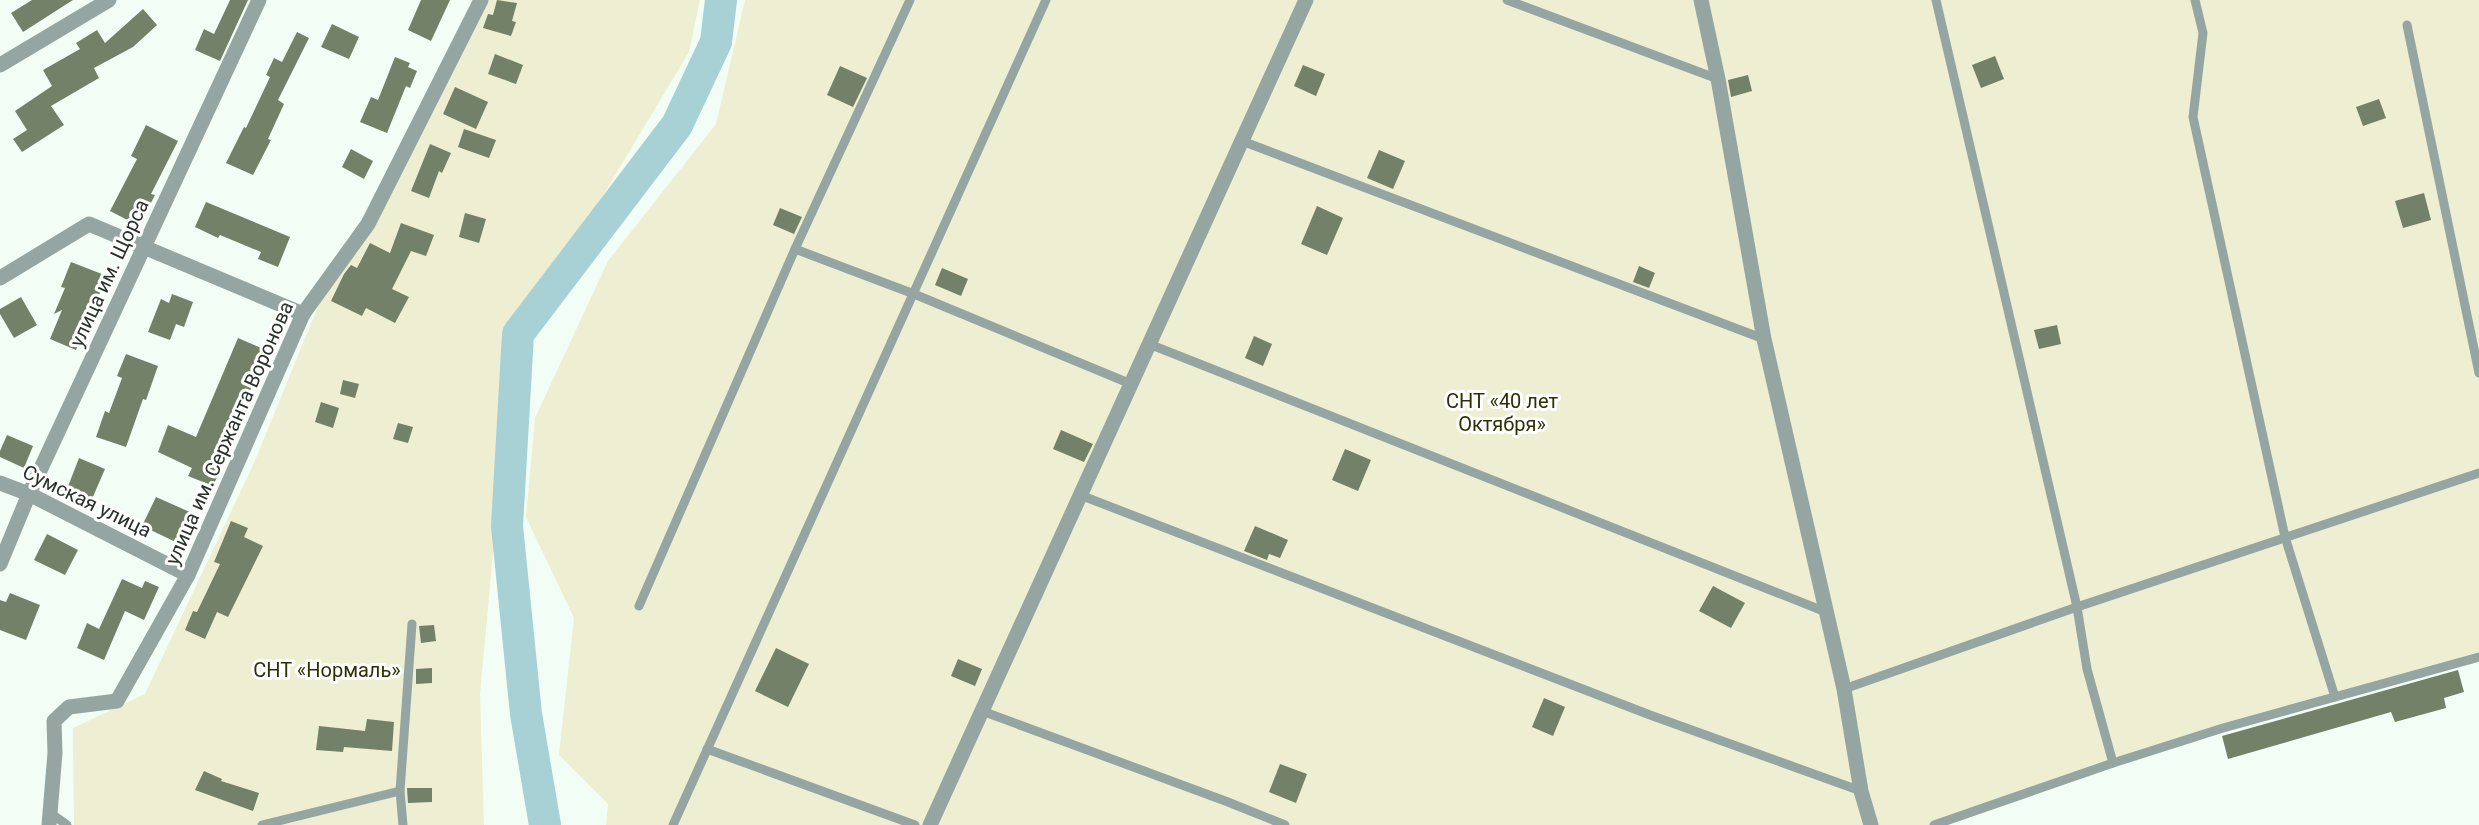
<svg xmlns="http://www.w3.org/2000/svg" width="2479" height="825" font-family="Roboto,sans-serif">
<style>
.green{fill:#edeed2}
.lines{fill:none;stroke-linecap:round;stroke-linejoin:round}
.river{stroke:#a7d1d5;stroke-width:32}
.building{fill:#728167}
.lane{stroke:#95a6a2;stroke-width:9}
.street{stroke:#95a6a2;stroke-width:15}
.labels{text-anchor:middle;stroke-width:6;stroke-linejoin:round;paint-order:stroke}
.street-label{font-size:20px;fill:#26322a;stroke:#fff}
.park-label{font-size:20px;fill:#2f2e04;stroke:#fff}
</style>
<rect width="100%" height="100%" fill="#f2fef5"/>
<g class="green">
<path d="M482 0H700L689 52 512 347 480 694 484 825H74L73 728 145 694 254 463 319 304Z"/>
<path d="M745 0H2479V661L2151 753 1948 825H606L608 804 559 755 574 618 526 517 535 418 608 261 716 124Z"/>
</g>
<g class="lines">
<path class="river" d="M545 825 526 714 507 526 518 334 677 125 716 42 721 0"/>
</g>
<g class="building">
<path d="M32 0H73L23 32 11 13Z"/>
<path d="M230 0H248L220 61 195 50 204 29 214 34Z"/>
<path d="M421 0H450L431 41 408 30Z"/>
<path d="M497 0 517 3 512 21 516 22 511 36 483 28 488 14 493 15Z"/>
<path d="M143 9 157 25 133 47 94 68 99 78 51 106 64 125 22 152 13 139 27 130 15 111 52 86 43 70 80 49 76 43 97 30 105 43Z"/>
<path d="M332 24 359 37 349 59 321 47Z"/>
<path d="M297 32 309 38 278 100 284 104 268 139 271 140 253 175 226 163 244 127 246 128 270 77 266 75 274 58 282 62Z"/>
<path d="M495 54 523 65 516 84 488 74Z"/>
<path d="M1995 56 2004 79 1981 88 1972 65Z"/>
<path d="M395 57 410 63 408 67 417 71 410 88 406 86 387 133 360 122 371 97 378 100Z"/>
<path d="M1303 65 1325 74 1316 96 1294 86Z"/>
<path d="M840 66 867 78 853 107 827 95Z"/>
<path d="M1748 75 1752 91 1731 97 1728 80Z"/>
<path d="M455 87 488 102 476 129 443 114Z"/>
<path d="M2379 99 2386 118 2363 126 2356 107Z"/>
<path d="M146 125 178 141 151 194 155 195 139 226 110 211 137 159 131 156Z"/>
<path d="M464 129 496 140 489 158 458 147Z"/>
<path d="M430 144 451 153 442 173 439 171 429 198 411 191Z"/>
<path d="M351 149 373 161 364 179 342 167Z"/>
<path d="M1379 150 1405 161 1393 189 1367 178Z"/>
<path d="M2424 193 2431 220 2403 228 2395 201Z"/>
<path d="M206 202 290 237 278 267 258 259 261 252 220 235 218 238 195 227Z"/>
<path d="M1317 206 1343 218 1327 255 1301 244Z"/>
<path d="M780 208 802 217 794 234 773 225Z"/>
<path d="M465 213 486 219 479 243 459 237Z"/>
<path d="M401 223 434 235 426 256 411 251 392 289 409 297 395 323 366 308 362 316 331 301 344 274 351 265 357 268 370 243 390 253Z"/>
<path d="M71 262 107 276 76 350 50 339 62 310 54 314 65 288 61 287Z"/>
<path d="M1639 266 1655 273 1649 288 1633 282Z"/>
<path d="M942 268 968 279 961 296 935 285Z"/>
<path d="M172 294 193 302 184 327 176 324 170 340 148 332 161 299 169 303Z"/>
<path d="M21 297 37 325 14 338 0 314V309Z"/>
<path d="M2057 325 2061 344 2039 349 2034 330Z"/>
<path d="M1254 336 1272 344 1263 366 1245 358Z"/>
<path d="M238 338 268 351 224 448 229 450 213 486 188 476 192 468 158 452 168 425 196 437Z"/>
<path d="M126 354 158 366 146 400 143 399 126 447 96 437 105 411 109 413 122 378 117 376Z"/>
<path d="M343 380 359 384 355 398 340 394Z"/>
<path d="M321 402 339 408 333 428 315 422Z"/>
<path d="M398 423 413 427 408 443 393 439Z"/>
<path d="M1061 430 1093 444 1084 462 1053 449Z"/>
<path d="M7 435 33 446 24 468 0 457V451Z"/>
<path d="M1345 449 1371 460 1358 491 1332 480Z"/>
<path d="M79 458 105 469 92 499 67 489Z"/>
<path d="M156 497 192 513 178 543 142 526Z"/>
<path d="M231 521 248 528 244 537 263 546 228 617 217 612 205 639 185 630 193 611 197 612 220 564 214 562Z"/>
<path d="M1255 526 1288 540 1280 558 1269 554 1267 560 1244 551Z"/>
<path d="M47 534 78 550 65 575 34 560Z"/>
<path d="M122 579 142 588 145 581 159 587 144 620 125 611 104 660 77 648 87 623 99 629Z"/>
<path d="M1713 586 1745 603 1731 628 1699 611Z"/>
<path d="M10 593 40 605 26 640 0 630V600L6 602Z"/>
<path d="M434 625 436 641 421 643 419 626Z"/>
<path d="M776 648 809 664 788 707 755 691Z"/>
<path d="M958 659 982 669 975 686 951 676Z"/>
<path d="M432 668V683L416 684V669Z"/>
<path d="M2458 670 2464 692 2444 698 2446 708 2395 722 2391 712 2228 759 2222 736Z"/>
<path d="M1544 698 1565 707 1553 736 1532 727Z"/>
<path d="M367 719 394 722 392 751 344 747 343 752 316 750 319 726 365 731Z"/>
<path d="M1280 764 1307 774 1296 803 1269 792Z"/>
<path d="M204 771 222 779 221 781 259 793 253 811 195 790Z"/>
<path d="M407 788H432V802L408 803Z"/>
</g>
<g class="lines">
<g class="lane">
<path d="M1507 0 1718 79"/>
<path d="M1936 0 2077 607 2087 669 2113 763"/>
<path d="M2195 0 2203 33 2193 117 2285 537 2335 697"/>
<path d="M2407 25 2479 373"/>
<path d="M1242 141 1764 339"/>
<path d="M795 249 914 294 1131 384"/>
<path d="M1149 344 1826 612"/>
<path d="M1080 495 1650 715 1861 791"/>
<path d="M639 606 795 249 910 0"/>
<path d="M1844 689 2077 607 2479 473"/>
<path d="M982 711 1228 802 1285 825"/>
<path d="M707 749 915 825"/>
<path d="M49 812 67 825"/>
<path d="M262 825 400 791"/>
<path d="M403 825 400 791 412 624"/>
<path d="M673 825 1046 0"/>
<path d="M1934 825 2113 763 2223 728 2479 657"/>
</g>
<g class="street">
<path d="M1701 0 1718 79 1764 339 1844 689 1861 791 1871 825"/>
<path d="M0 65 109 0"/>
<path d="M0 278 89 224 303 314"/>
<path d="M0 483 29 494 188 575"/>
<path d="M0 564 29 494 259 0"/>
<path d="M49 825 55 753 54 721 69 707 117 701 188 575 303 314 368 224 481 0"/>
<path d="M930 825 1306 0"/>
</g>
</g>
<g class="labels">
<g class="street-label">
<text transform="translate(109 273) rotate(-65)" y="7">улица им. Щорса</text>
<text transform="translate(229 433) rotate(-66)" y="7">улица им. Сержанта Воронова</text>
<text transform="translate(87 501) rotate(26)" y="7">Сумская улица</text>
</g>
<g class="park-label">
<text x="1502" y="408">СНТ «40 лет<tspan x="1502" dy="23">Октября»</tspan></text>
<text x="327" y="677">СНТ «Нормаль»</text>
</g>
</g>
</svg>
